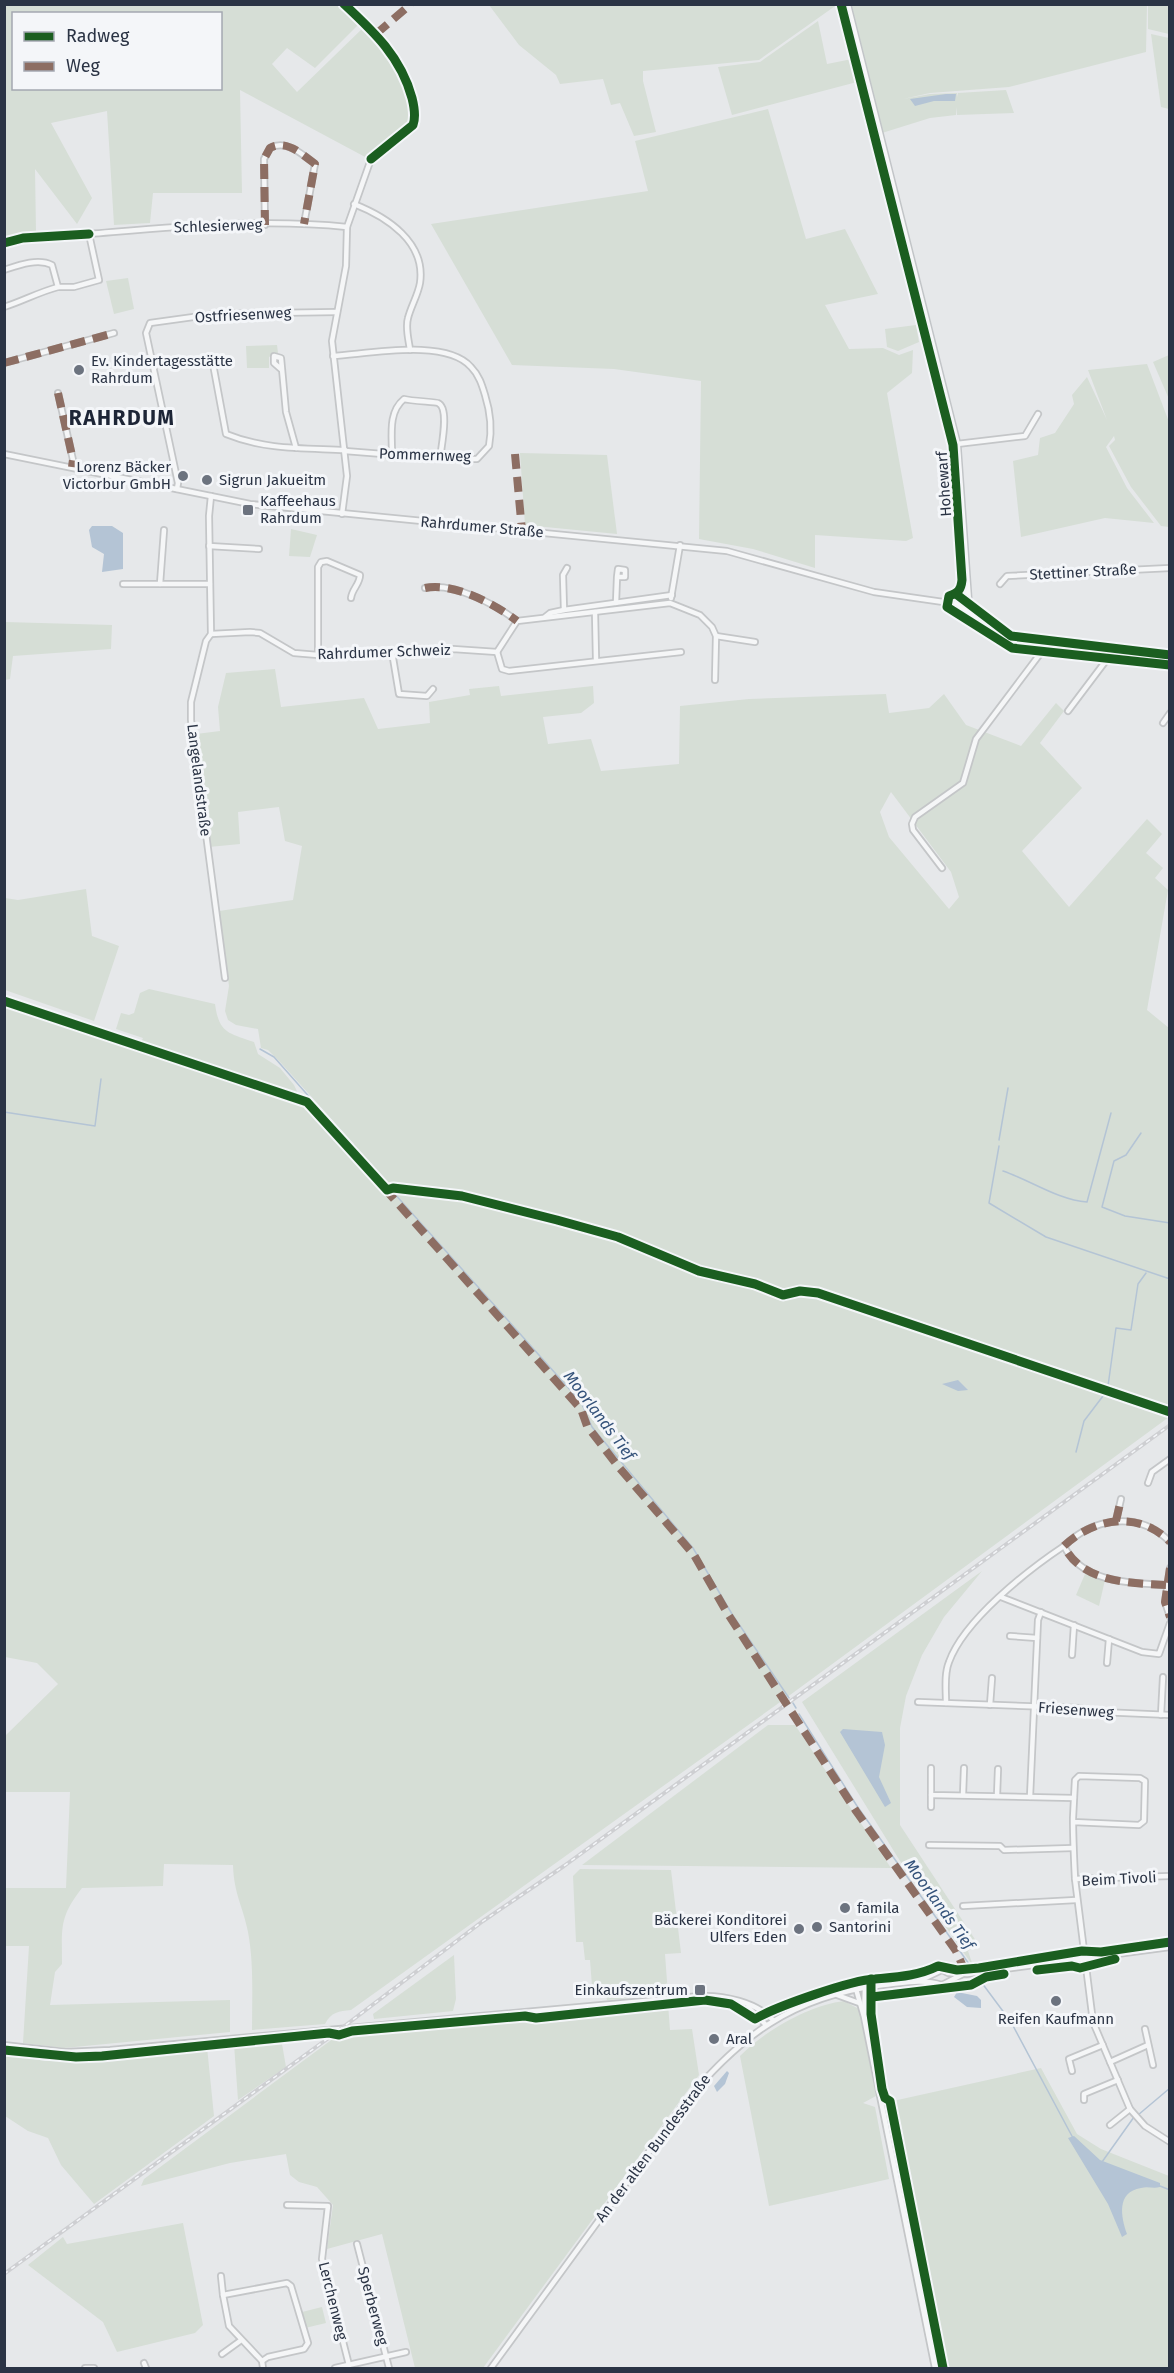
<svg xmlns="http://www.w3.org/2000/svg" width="1174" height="2373" font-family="'Fira Sans',sans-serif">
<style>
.green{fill:#d6ded6;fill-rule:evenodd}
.water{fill:#b4c4d5}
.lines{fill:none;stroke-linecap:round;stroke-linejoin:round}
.stream{stroke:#b4c4d5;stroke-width:1.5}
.minor-casing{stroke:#c4c6c8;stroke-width:8}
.major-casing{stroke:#c2c5c8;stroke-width:9}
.minor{stroke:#f5f6f7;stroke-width:4.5}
.major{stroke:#f8f8f8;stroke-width:6}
.rail-casing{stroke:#cecfd2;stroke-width:4}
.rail{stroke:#f4f6f9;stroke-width:1.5;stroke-dasharray:4.5;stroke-linecap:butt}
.quiet{stroke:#8d6e63;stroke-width:8;stroke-dasharray:15 8;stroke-linecap:butt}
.cycleway-casing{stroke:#f4f6f9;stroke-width:13}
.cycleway{stroke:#1b5e20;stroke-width:9}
.poi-dot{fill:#6c737f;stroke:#f4f6f9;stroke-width:2}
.labels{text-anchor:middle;stroke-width:6;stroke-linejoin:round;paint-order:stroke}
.street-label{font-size:15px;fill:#2b3445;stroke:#f4f6f9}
.poi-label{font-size:15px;fill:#2b3445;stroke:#f4f6f9;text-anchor:start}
.water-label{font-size:16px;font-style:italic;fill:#34527a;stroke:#f4f6f9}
.district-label{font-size:21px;font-weight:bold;letter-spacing:1.5px;fill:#1d2536;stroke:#f4f6f9}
</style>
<rect width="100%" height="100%" fill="#e6e8ea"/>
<g class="green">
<path d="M838 4 759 60 643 71V81L656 132 634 136 620 103 611 105 603 79 560 84 556 75 519 45 489 5Z"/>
<path d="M4 5H341L361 22 315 68 287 48 272 64 297 92 365 26C391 50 415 86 408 123L367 158 240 90 242 193H153L150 223 114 225 107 111 51 123 92 198 77 224 35 169 36 232 5 239ZM14 14H220V88H14Z"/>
<path d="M849 5H1147L1146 52 1009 87 930 93 903 99 930 94 957 93 958 97V93L1006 90 1014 113 957 115V107L956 115 930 118 882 133Z"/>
<path d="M1148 5H1169V34L1148 29Z"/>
<path d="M818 21 827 64 852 59 857 82 732 115 718 67 760 62Z"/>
<path d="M1151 34 1169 38V109L1161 107Z"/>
<path d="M768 109 806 239 845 229 878 294 825 305 849 349 883 348 899 355 913 350 912 373 887 393 913 538 906 541 815 535V568L753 549 699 539 701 381 614 369 512 365 431 224 648 191 635 141Z"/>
<path d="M128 278 134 309 114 314 106 281Z"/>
<path d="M916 325 919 342 898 351 887 347 885 329Z"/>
<path d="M277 345 278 353 269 357V368H247L246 346Z"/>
<path d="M1169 355V399L1153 362Z"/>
<path d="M1147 364 1169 422V527L1161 526 1131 487 1109 446 1115 440 1114 436 1106 447 1127 488 1154 523 1105 518 1021 537 1013 461 1038 455 1040 438 1055 433 1074 404 1072 395 1087 377 1107 420 1088 370Z"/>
<path d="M520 453 607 455 617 534 525 525Z"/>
<path d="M291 529 317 535 310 557 289 556Z"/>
<path d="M5 622 112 625 111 649 13 656 10 679 5 680Z"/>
<path d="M275 669 281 707 364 698 378 729 430 723 429 702 470 695 469 689 499 686 501 696 593 686 594 703 581 713 543 717 548 744 591 739 601 771 679 764 680 706 749 699 886 694 889 713 929 708 944 694 966 725 1021 746 1056 703 1064 711 1040 743 1082 788 1022 851 1069 907 1147 819 1162 834 1146 853 1163 868 1155 878 1168 890 1147 1010 1169 1028V1417L790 1695 351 2010C339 2011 331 2012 325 2024L252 2030C252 1998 254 1964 248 1932 243 1906 234 1895 233 1865L164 1864 163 1886 82 1888C59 1917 62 1928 62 1964L55 1972 50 2005 230 2000V2032L64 2048 23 2043 29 1946H5V1888H66L70 1792H5L6 1735 58 1684 37 1663 5 1657V1003L138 1049 143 1038 116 1029 121 1013 129 1015 134 1013 140 993 149 989 215 1004C219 1033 228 1033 254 1042L258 1054 280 1068 294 1085 306 1110 349 1150 354 1144 281 1063 268 1050 261 1048 258 1029 236 1025 228 1020 225 1011 229 986 219 911 293 900 302 846 285 841 279 807 238 812 240 844 209 847 196 734 220 731 218 707 226 673ZM891 792 951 872 959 897 949 909 889 837 880 812Z"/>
<path d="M86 889 92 936 119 946 94 1021 5 990V898L18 900Z"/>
<path d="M982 1571 944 1617 922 1655 906 1696 900 1728V1825L978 1944 968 1951 973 1966 900 1861 802 1702Z"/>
<path d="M1085 1574 1105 1580 1099 1606 1076 1595Z"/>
<path d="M768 1725H795L891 1868 582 1865Z"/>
<path d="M580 1869 671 1870 681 1953 665 1954 668 1995 607 2000 604 1985 592 1986 590 1960H585L583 1942H576L573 1876Z"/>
<path d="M454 1955 456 1999 453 2011 374 2019 373 2014Z"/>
<path d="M844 2001 859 2009 876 2096 863 2103 875 2107 889 2179 769 2206 740 2056C764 2031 810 2005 844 2001Z"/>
<path d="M668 2004 670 2030 692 2029 699 2075 483 2368H415L382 2234 327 2249 333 2205 317 2187 299 2182 290 2175 286 2154 230 2163 141 2186 144 2179 334 2038Z"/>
<path d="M281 2038 286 2067 238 2100 234 2044Z"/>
<path d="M207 2047 214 2116 94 2204 61 2165 48 2138 28 2131 5 2116V2054L45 2061H78Z"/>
<path d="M1041 2068 1077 2134 1101 2149 1169 2176V2368H936L884 2103Z"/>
<path d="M183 2223 203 2325 195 2333 117 2352 103 2322 28 2265 63 2237 67 2244Z"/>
<path d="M322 2307 326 2323 305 2328 302 2312Z"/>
</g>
<g class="water">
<path d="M946 94H956L955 101H934L915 106 910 99Z"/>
<path d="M92 526H112L123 533V569L102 572 104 554 92 547 89 530Z"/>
<path d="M958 1380 968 1390 958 1391 942 1384Z"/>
<path d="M843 1729 882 1732 885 1745 879 1777 891 1803 885 1807 840 1732Z"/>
<path d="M957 1992 977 1996 981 2000V2008L967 2007 954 1997Z"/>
<path d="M727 2071 729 2073 725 2084 717 2092 714 2086Z"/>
<path d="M1074 2136 1100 2160 1160 2183V2187C1153 2189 1148 2186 1141 2188 1116 2192 1121 2217 1127 2234L1122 2237 1108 2204 1068 2138Z"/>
</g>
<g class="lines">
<g class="stream">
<path d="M260 1049 274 1057 389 1187"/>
<path d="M4 1112 95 1126 101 1079"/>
<path d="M1141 1133 1126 1155 1114 1161 1102 1207 1125 1216 1170 1223"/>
<path d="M999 1140 1008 1088"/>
<path d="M999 1146 989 1203 1046 1237 1170 1279"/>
<path d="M1003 1171C1030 1180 1058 1200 1087 1202L1111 1113"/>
<path d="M393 1192 581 1402 592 1427 693 1548 732 1614 789 1698"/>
<path d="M1108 1386 1116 1328 1131 1330 1138 1284 1146 1273"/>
<path d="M1076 1452 1084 1421 1103 1396"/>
<path d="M793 1703 796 1708"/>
<path d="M799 1714 857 1806 974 1971"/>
<path d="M976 1975 1011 2022 1073 2138"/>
<path d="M1138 2115 1170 2088"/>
<path d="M1102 2162 1134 2117"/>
<path d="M1160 2186 1170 2190"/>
</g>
<g class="minor-casing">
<g id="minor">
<path d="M354 204C387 217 426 242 420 283 418 295 411 306 408 318 405 328 409 341 410 350"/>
<path d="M265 225 264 159 270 148C286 139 302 154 315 164L304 224"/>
<path d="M4 270C19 265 38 258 52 265L58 287H74L99 280 89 234C174 227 261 218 347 227"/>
<path d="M4 307C23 301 39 292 58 287"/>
<path d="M333 356C368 354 446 338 471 367 479 375 482 385 485 395 490 411 492 430 489 446L477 459H446L345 451"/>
<path d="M4 363 114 333"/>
<path d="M213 364 226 434C265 450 304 448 345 450"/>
<path d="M282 370 274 363V356L281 358 286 412 296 448"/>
<path d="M58 393 73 460 72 467"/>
<path d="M957 444 1025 436 1038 414"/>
<path d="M4 454 250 504 727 551 874 592 957 604"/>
<path d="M392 454C392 435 388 412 404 399 411 401 436 402 438 403 450 408 441 447 440 459"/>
<path d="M177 489 178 483 146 333 150 323 215 314 337 312"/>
<path d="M211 496 209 516 211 634 206 641 191 702V720L225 978"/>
<path d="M342 514 347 476 332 341 346 266 347 227 371 159 408 131 415 120C409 64 383 41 344 4"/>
<path d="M209 546 259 549"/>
<path d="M123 584H210"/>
<path d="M160 584 164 530"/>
<path d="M1000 584 1007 576 1170 568"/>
<path d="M425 588C453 582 495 604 517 621"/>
<path d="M671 598 680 545"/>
<path d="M616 603 617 577H625V570L618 569 617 577"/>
<path d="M564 610 563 575 567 568"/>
<path d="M595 612 596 659"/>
<path d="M545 617 550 613 564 610 672 595"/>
<path d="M211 634 250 632 260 633 294 653 318 655 453 649 497 652"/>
<path d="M716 636 755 642"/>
<path d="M392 652 399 694 427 696 433 689"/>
<path d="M497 652 517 621 670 603 700 615 712 627 716 636 715 680"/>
<path d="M497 652 502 669 509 671 681 652"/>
<path d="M318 655V567L321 562 327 561 360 575C360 584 352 589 351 598"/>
<path d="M1068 711 1111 654"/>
<path d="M1163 723 1170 713"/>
<path d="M942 868 913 830 912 824 915 817 963 783 976 739 1046 646"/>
<path d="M1148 1483 1152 1472 1170 1459"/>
<path d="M1116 1521 1121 1499"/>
<path d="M1170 1568 1165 1602 1170 1617"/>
<path d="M1166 1585C1130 1583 1082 1583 1064 1546 1093 1518 1139 1510 1170 1542"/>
<path d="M1001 1597 1142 1652 1159 1654 1170 1623"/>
<path d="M1010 1636 1037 1638"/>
<path d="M1072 1655 1074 1625"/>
<path d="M1107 1663 1109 1639"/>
<path d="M918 1702 1079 1708 1101 1712 1170 1715"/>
<path d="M946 1703C946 1690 944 1674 949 1662 964 1620 1028 1570 1064 1546"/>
<path d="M990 1705 992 1678"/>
<path d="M1161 1715 1163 1677"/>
<path d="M931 1768V1795L1074 1798"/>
<path d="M963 1795 964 1768"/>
<path d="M997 1796 998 1769"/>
<path d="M1030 1797 1038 1620 1041 1612"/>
<path d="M931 1807V1795"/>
<path d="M1073 1822 1139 1825 1144 1821 1145 1781 1140 1778 1079 1776 1075 1780 1073 1818C1073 1838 1074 1858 1075 1879"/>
<path d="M929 1845 1000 1846 1004 1850 1073 1848"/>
<path d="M1170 1876 1075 1879 1093 2022 1130 2109 1145 2126 1170 2142"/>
<path d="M963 1906 1076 1900"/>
<path d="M921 1980 942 1970 948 1973 967 1974 1170 1947"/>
<path d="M856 1989 864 2017 935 2368"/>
<path d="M837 1995 859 2003"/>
<path d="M748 2007 765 2024"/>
<path d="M864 2015 865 1988"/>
<path d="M1145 2029 1153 2065"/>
<path d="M4 2045 65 2052 110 2050 700 1996C724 1995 756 2002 773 2020"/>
<path d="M1110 2062 1148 2045"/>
<path d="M1072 2071 1069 2059 1103 2045"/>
<path d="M1084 2100V2094L1118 2080"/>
<path d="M1110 2125 1130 2109"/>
<path d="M287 2205 328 2206 322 2259 349 2365"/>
<path d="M357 2244 389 2368"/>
<path d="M221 2276 223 2295 287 2283 291 2286 308 2343 304 2349 268 2357 262 2361 263 2368"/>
<path d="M223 2295 229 2326 262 2361"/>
<path d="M222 2354 240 2341"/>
<path d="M144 2363 146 2368"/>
<path d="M85 2368H94"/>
<path d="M335 2368 406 2352"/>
<path d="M491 2368 683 2105C739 2036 793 1996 883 1985 903 1983 923 1978 942 1985L963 1974"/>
</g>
</g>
<g class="major-casing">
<g id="major">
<path d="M847 4 957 444 968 598 965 609"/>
<path d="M966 584 957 604 995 633 1011 641 1170 660"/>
</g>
</g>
<use href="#minor" class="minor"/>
<use href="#major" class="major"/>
<g class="rail-casing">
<path id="rail" d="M4 2274 334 2034 483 1921 564 1866 1170 1425"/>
</g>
<use href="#rail" class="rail"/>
<g class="quiet">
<path d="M376 34 411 4"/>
<path d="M265 225 264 159 270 148C286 139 302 154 315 164L304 224"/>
<path d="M4 363 114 333"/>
<path d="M58 393 73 460 72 467"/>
<path d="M515 454 522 531"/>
<path d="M425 588C453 582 495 604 517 621"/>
<path d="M384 1188 581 1409 587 1426 617 1465 694 1555 726 1611 856 1811 956 1951 966 1973"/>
<path d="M1116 1521 1121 1499"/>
<path d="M1170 1568 1165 1602 1170 1617"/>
<path d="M1166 1585C1130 1583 1082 1583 1064 1546 1093 1518 1139 1510 1170 1542"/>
</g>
<g class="cycleway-casing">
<g id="cycleway">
<path d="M344 4C374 32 401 57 412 98 414 106 416 117 413 125L371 159"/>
<path d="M841 4 953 445 962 580C961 590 958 593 949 596L947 607 1012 648 1170 665"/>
<path d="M4 243 23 238 89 234"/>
<path d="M956 594 1011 636 1170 655"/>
<path d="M4 1001 307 1102 387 1190 393 1188 462 1196 557 1220 618 1237 699 1271 755 1284 783 1295 800 1291 818 1293 1170 1412"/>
<path d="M1037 1970 1072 1966 1080 1968 1115 1959"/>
<path d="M871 1979V2014L882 2089 885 2098 890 2101 943 2368"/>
<path d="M872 1997 971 1985 986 1977 1004 1974"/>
<path d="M4 2050 76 2057 102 2056 329 2033 339 2035 352 2031 525 2016 536 2018 705 2000 731 2004 755 2019C775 2007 851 1980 875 1979 897 1977 918 1976 938 1966L957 1970 979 1968 1082 1951 1101 1952 1170 1942"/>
</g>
</g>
<use href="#cycleway" class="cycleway"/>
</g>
<g class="poi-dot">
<circle cx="79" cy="370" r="6"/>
<circle cx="183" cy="476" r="6"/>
<circle cx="207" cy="480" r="6"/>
<rect x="242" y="504" width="12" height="12" rx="3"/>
<circle cx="845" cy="1908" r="6"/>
<circle cx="817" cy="1927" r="6"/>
<circle cx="799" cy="1929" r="6"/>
<rect x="694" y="1984" width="12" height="12" rx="3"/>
<circle cx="1056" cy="2001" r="6"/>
<circle cx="714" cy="2039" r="6"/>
</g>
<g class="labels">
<g class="street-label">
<text transform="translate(218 226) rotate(-2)" y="5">Schlesierweg</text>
<text transform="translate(243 315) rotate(-3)" y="5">Ostfriesenweg</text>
<text transform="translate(425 455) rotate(2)" y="5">Pommernweg</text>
<text transform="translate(944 484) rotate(-94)" y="5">Hohewarf</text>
<text transform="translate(482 527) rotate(5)" y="5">Rahrdumer Straße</text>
<text transform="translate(1083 572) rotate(-3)" y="5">Stettiner Straße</text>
<text transform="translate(384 652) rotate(-2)" y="5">Rahrdumer Schweiz</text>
<text transform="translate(199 780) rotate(83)" y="5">Langelandstraße</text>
<text transform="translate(1076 1710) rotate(4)" y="5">Friesenweg</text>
<text transform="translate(1119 1879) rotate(-3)" y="5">Beim Tivoli</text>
<text transform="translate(653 2148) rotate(-53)" y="5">An der alten Bundesstraße</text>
<text transform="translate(333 2301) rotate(76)" y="5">Lerchenweg</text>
<text transform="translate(373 2306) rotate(75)" y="5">Sperberweg</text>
</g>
<g class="poi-label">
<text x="91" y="366">Ev. Kindertagesstätte<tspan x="91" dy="17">Rahrdum</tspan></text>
<text x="171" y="472" text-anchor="end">Lorenz Bäcker<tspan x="171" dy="17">Victorbur GmbH</tspan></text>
<text x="219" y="485">Sigrun Jakueitm</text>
<text x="260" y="506">Kaffeehaus<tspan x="260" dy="17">Rahrdum</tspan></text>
<text x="857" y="1913">famila</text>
<text x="787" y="1925" text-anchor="end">Bäckerei Konditorei<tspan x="787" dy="17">Ulfers Eden</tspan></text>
<text x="829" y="1932">Santorini</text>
<text x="688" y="1995" text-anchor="end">Einkaufszentrum</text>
<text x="1056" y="2024" text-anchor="middle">Reifen Kaufmann</text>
<text x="726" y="2044">Aral</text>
</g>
<g class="water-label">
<text transform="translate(600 1415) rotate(53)" y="6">Moorlands Tief</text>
<text transform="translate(940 1904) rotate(54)" y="6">Moorlands Tief</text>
</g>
<g class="district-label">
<text x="122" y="425">RAHRDUM</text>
</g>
</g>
<rect width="1174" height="2373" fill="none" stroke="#2b3445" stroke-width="12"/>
<rect x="12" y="12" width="210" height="78" fill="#f4f6f9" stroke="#a4a8b1" stroke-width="1.5"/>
<rect x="24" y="32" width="30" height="9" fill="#1b5e20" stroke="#a4a8b1" stroke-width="1.5"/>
<text x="66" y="42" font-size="18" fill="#2b3445">Radweg</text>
<rect x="24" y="62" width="30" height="9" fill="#8d6e63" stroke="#a4a8b1" stroke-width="1.5"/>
<text x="66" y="72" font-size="18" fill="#2b3445">Weg</text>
</svg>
